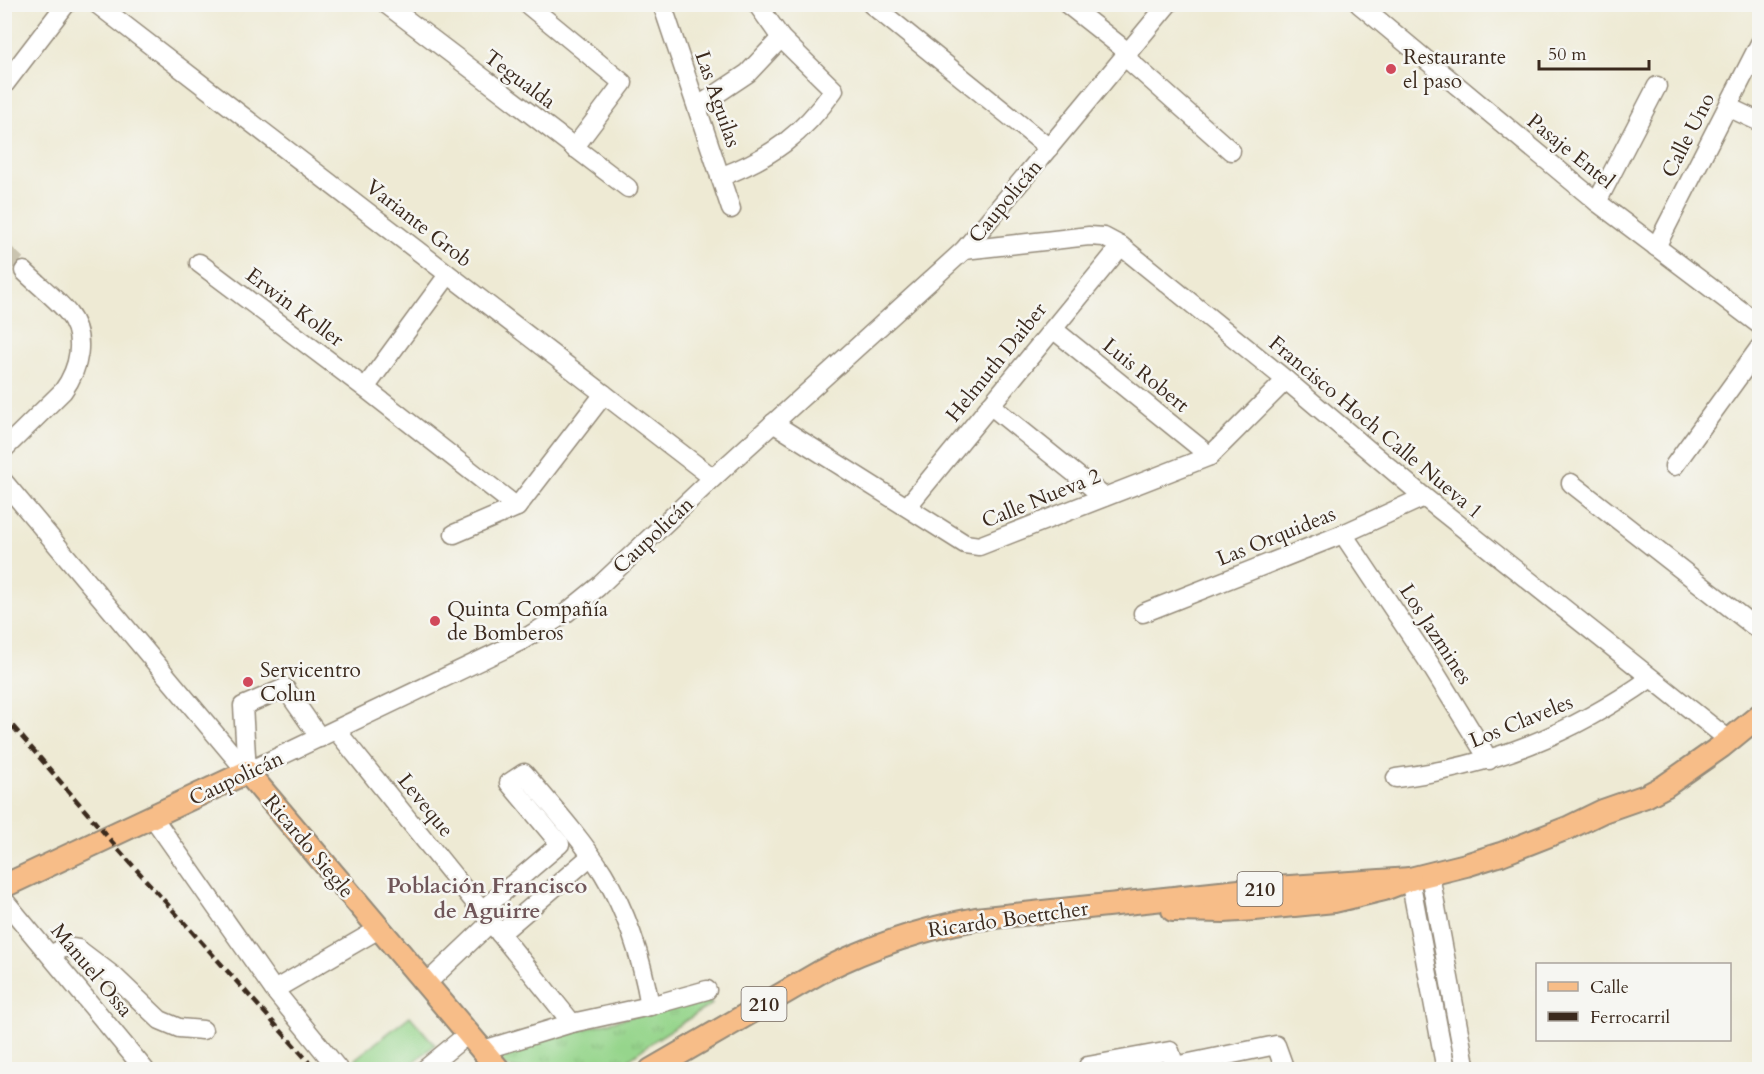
<svg xmlns="http://www.w3.org/2000/svg" width="1764" height="1074" font-family="Cardo,serif">
<style>
.grass{fill:url(#grass-tufts);stroke:#688055;stroke-width:1.5}
.garden{fill:#96d58c;stroke:#688055;stroke-width:1.5}
.lines{fill:none;stroke-linecap:round;stroke-linejoin:round}
.minor-tunnel{stroke:#cac4b0;stroke-width:18;stroke-dasharray:18 9;stroke-linecap:butt}
.minor-casing{stroke:#948a79;stroke-width:21}
.major-casing{stroke:#948a79;stroke-width:26}
.minor{stroke:#fff;stroke-width:18}
.major{stroke:#f7bd88;stroke-width:22}
.rail{stroke:#3b2a1e;stroke-width:4.5;stroke-dasharray:9 4.5;stroke-linecap:butt}
.poi-dot{fill:#d1495b;stroke:#f6f6f2;stroke-width:2}
.labels{text-anchor:middle;stroke-width:5;stroke-linejoin:round;paint-order:stroke}
.shield{fill:#f6f6f2;stroke:#73675e;stroke-width:1.5}
.shield-label{font-size:20px;font-weight:bold;fill:#3b2a1e}
.poi-label{font-size:21px;fill:#3b2a1e;stroke:#f6f6f2;text-anchor:start}
.street-label{font-size:21px;fill:#3b2a1e;stroke:#f6f6f2}
.neighbourhood-label{font-size:22px;font-weight:bold;fill:#705659;stroke:#f6f6f2}
</style>
<defs>
<pattern id="grass-tufts" width="24" height="20" patternUnits="userSpaceOnUse" patternTransform="scale(1.5)"><rect width="24" height="20" fill="#96d58c"/><path d="M3 7l-1-3M5 7V3M7 7l1-3M15 17l-1-3M17 17v-4M19 17l1-3" fill="none" stroke="#82b778"/></pattern>
</defs>
<rect width="100%" height="100%" fill="#f6f6f2"/>
<filter id="ink" filterUnits="userSpaceOnUse"><feTurbulence type="fractalNoise" baseFrequency=".0167" numOctaves="2"/><feDisplacementMap in="SourceGraphic" scale="12" xChannelSelector="R" yChannelSelector="G"/><feConvolveMatrix kernelMatrix="1 2 1 2 8 2 1 2 1" color-interpolation-filters="sRGB"/></filter>
<filter id="wash" filterUnits="userSpaceOnUse"><feTurbulence type="fractalNoise" baseFrequency=".008" numOctaves="4" result="noise"/><feDisplacementMap in="SourceGraphic" scale="24" xChannelSelector="R" yChannelSelector="G"/><feGaussianBlur stdDeviation="1.35" result="paint"/><feColorMatrix in="noise" values="0 0 0 0 0 0 0 0 0 0 0 0 0 0 0 0 0 1.4 0 .05"/><feComposite in="paint" operator="in"/></filter>
<g filter="url(#wash)">
<rect width="100%" height="100%" fill="#eeead4"/>
<path class="grass" d="M705 997 712 1004 658 1038 615 1069H518L503 1066 493 1053Z"/>
<path class="garden" d="M410 1016 435 1045 405 1069H364L355 1059Z"/>
</g>
<g filter="url(#ink)">
<g class="lines">
<path class="minor-tunnel" d="M4 252 24 271"/>
<g class="minor-casing">
<g id="minor">
<path d="M97 4 713 478"/>
<path d="M386 4 628 188"/>
<path d="M527 4 623 83 574 148"/>
<path d="M662 4 731 209"/>
<path d="M871 4 1049 148"/>
<path d="M1067 4 1129 53"/>
<path d="M1359 4 1597 202 1760 325"/>
<path d="M1125 57 1231 151"/>
<path d="M4 85 66 4"/>
<path d="M697 107 748 73 781 38"/>
<path d="M1728 107 1760 122"/>
<path d="M720 177C772 157 802 135 834 90L781 38 757 4"/>
<path d="M1597 202 1657 86"/>
<path d="M1656 247 1760 43"/>
<path d="M964 250 1089 236 1104 237 1121 246 1286 380 1424 497 1729 740"/>
<path d="M199 263 365 388 517 507"/>
<path d="M1053 329 1210 456"/>
<path d="M365 388 448 275"/>
<path d="M990 405 1104 497"/>
<path d="M773 423 965 544 979 546 1210 456 1286 380"/>
<path d="M4 449 63 391C79 369 87 337 68 313 56 298 38 285 24 271"/>
<path d="M1674 466 1760 347"/>
<path d="M4 482 247 772"/>
<path d="M1571 483 1760 631"/>
<path d="M907 507 1121 246"/>
<path d="M454 534 517 507 604 394"/>
<path d="M1343 534 1430 664 1489 760"/>
<path d="M1143 613 1343 534 1424 497"/>
<path d="M336 730 572 1023"/>
<path d="M247 772 521 641 566 613 598 587 713 478 964 250 1168 4"/>
<path d="M247 772 243 706 285 688 320 738"/>
<path d="M1396 778C1493 766 1572 734 1651 678"/>
<path d="M152 816 274 990 339 1070"/>
<path d="M1430 875 1466 1070"/>
<path d="M1410 879 1446 1070"/>
<path d="M4 900 145 1070"/>
<path d="M482 910 560 844 509 783 524 773C551 805 580 837 603 873 628 914 642 959 650 1006"/>
<path d="M500 934 591 856"/>
<path d="M51 956C59 948 67 946 78 949L115 977 160 1020 179 1028 203 1030"/>
<path d="M426 984 491 922"/>
<path d="M274 990 379 929"/>
<path d="M483 1050 572 1023 650 1006 707 990"/>
<path d="M1175 1066 1276 1045 1285 1070"/>
<path d="M424 1070 469 1033"/>
<path d="M1090 1070 1088 1066 1170 1051 1176 1070"/>
</g>
</g>
<g class="major-casing">
<g id="major">
<path d="M4 886 247 772 499 1070"/>
<path d="M1173 910 1224 911 1255 909 1334 901 1384 889 1410 879 1466 865 1501 854 1570 827 1603 811 1646 796 1665 786 1722 746 1760 715"/>
<path d="M651 1070 822 971C872 946 921 929 976 919L1258 889 1410 879"/>
</g>
</g>
<use href="#minor" class="minor"/>
<use href="#major" class="major"/>
<path class="rail" d="M4 716 118 849 316 1070"/>
</g>
</g>
<g class="poi-dot">
<circle cx="1391" cy="69" r="6"/>
<circle cx="435" cy="621" r="6"/>
<circle cx="248" cy="682" r="6"/>
</g>
<g class="labels">
<g class="shield">
<rect x="1237.5" y="872" width="45" height="34" rx="4.5"/>
<rect x="741.5" y="987" width="45" height="34" rx="4.5"/>
</g>
<g class="shield-label">
<text x="1260" y="896">210</text>
<text x="764" y="1011">210</text>
</g>
<g class="poi-label">
<text x="1403" y="64">Restaurante<tspan x="1403" dy="24">el paso</tspan></text>
<text x="447" y="616">Quinta Compañía<tspan x="447" dy="24">de Bomberos</tspan></text>
<text x="260" y="677">Servicentro<tspan x="260" dy="24">Colun</tspan></text>
</g>
<g class="street-label">
<text transform="translate(520 79) rotate(37)" y="7">Tegualda</text>
<text transform="translate(718 99) rotate(71)" y="7">Las Aguilas</text>
<text transform="translate(1688 135) rotate(-63)" y="7">Calle Uno</text>
<text transform="translate(1571 151) rotate(39)" y="7">Pasaje Entel</text>
<text transform="translate(1005 201) rotate(-50)" y="7">Caupolicán</text>
<text transform="translate(419 223) rotate(38)" y="7">Variante Grob</text>
<text transform="translate(295 307) rotate(37)" y="7">Erwin Koller</text>
<text transform="translate(996 362) rotate(-51)" y="7">Helmuth Daiber</text>
<text transform="translate(1146 375) rotate(39)" y="7">Luis Robert</text>
<text transform="translate(1376 427) rotate(40)" y="7">Francisco Hoch Calle Nueva 1</text>
<text transform="translate(1041 498) rotate(-22)" y="7">Calle Nueva 2</text>
<text transform="translate(653 535) rotate(-43)" y="7">Caupolicán</text>
<text transform="translate(1276 536) rotate(-22)" y="7">Las Orquideas</text>
<text transform="translate(1436 634) rotate(57)" y="7">Los Jazmines</text>
<text transform="translate(1521 721) rotate(-22)" y="7">Los Claveles</text>
<text transform="translate(236 778) rotate(-25)" y="7">Caupolicán</text>
<text transform="translate(426 805) rotate(51)" y="7">Leveque</text>
<text transform="translate(309 846) rotate(50)" y="7">Ricardo Siegle</text>
<text transform="translate(1008 919) rotate(-8)" y="7">Ricardo Boettcher</text>
<text transform="translate(92 970) rotate(50)" y="7">Manuel Ossa</text>
</g>
<g class="neighbourhood-label">
<text x="487" y="893">Población Francisco<tspan x="487" dy="25">de Aguirre</tspan></text>
</g>
</g>
<rect width="1764" height="1074" fill="none" stroke="#f6f6f2" stroke-width="24"/>
<rect x="1536" y="963" width="195" height="78" fill="#f6f6f2" stroke="#aba49d" stroke-width="1.5"/>
<rect x="1548" y="982" width="30" height="9" fill="#f7bd88" stroke="#aba49d" stroke-width="1.5"/>
<text x="1590" y="993" font-size="18" fill="#3b2a1e">Calle</text>
<rect x="1548" y="1012" width="30" height="9" fill="#3b2a1e" stroke="#aba49d" stroke-width="1.5"/>
<text x="1590" y="1023" font-size="18" fill="#3b2a1e">Ferrocarril</text>
<path d="M1539 60v9h110v-9" fill="none" stroke="#3b2a1e" stroke-width="3"/>
<text x="1548" y="60" font-size="18" fill="#3b2a1e" stroke="#f6f6f2" stroke-width="4.5" paint-order="stroke">50 m</text>
</svg>
